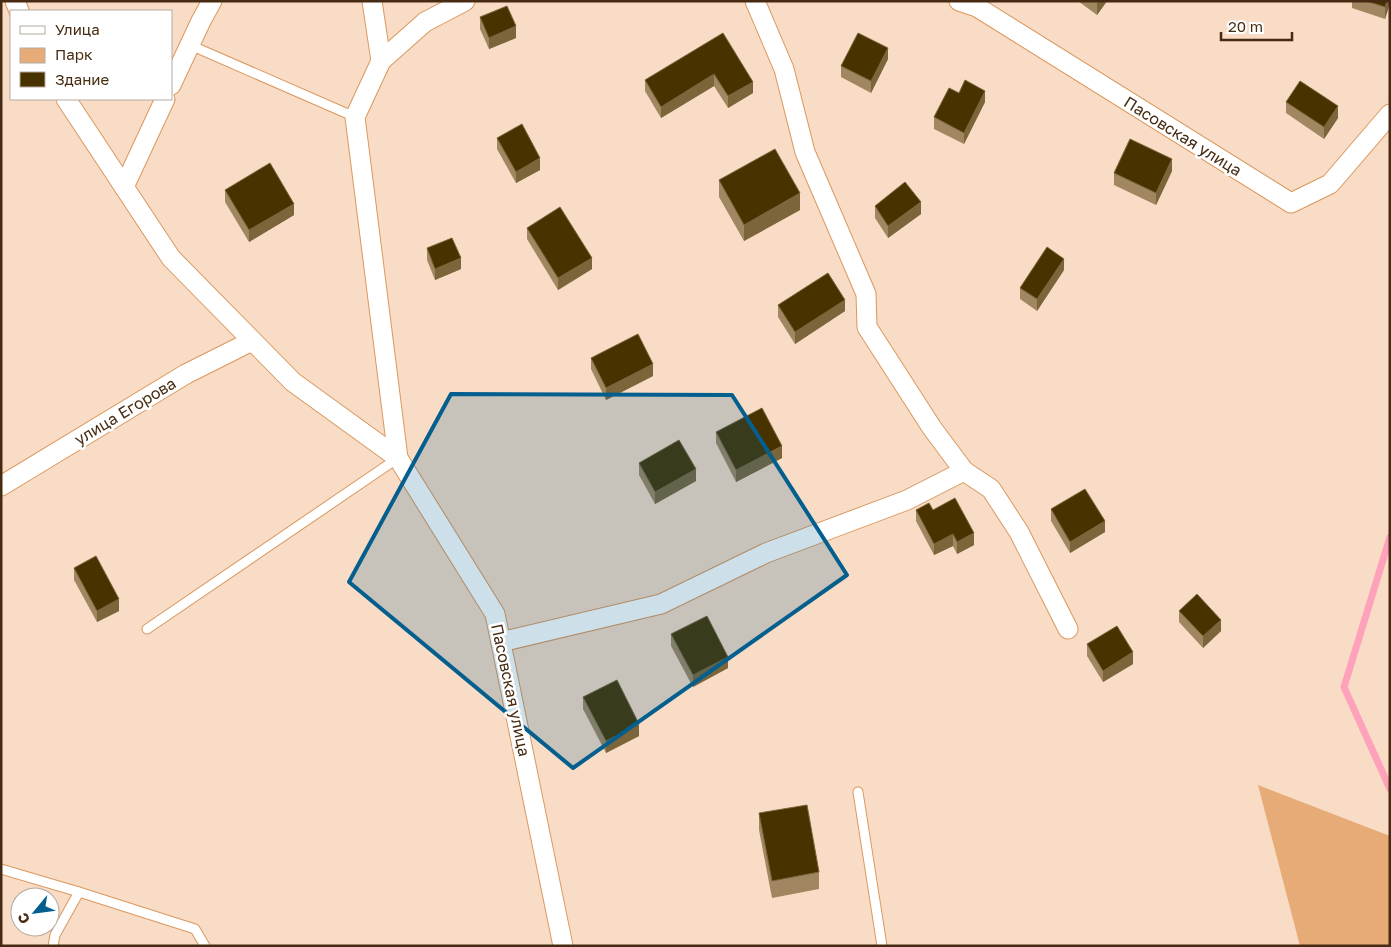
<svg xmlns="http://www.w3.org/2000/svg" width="1391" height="947" font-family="'Golos Text',sans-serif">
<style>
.green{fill:#e7ab78}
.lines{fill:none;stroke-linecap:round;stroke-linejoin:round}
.stream{stroke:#fea2bc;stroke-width:7}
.lane-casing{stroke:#da985e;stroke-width:11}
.street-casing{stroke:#da985e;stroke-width:21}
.lane{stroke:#fff;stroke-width:9}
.street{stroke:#fff;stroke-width:19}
.wall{fill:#a08762}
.shaded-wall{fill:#7c653b}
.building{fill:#473200;stroke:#7c653b}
.marked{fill:#045f8f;fill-opacity:0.2;stroke:#045f8f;stroke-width:4;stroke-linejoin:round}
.labels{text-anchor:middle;stroke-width:5;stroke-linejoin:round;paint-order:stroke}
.street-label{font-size:16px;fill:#462b12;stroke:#fff}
</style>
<rect width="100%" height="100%" fill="#f8dcc5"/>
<path class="green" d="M1258 785 1390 836V946H1300Z"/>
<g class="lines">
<path class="stream" d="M1390 537 1344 687 1390 789"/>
<g class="lane-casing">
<g id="lane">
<path d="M190 45 355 117"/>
<path d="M147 629 398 458"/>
<path d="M858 792 882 946"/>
<path d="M1 869 79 892"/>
<path d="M53 946 55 935 79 892 195 929 205 946"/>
</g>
</g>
<g class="street-casing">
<g id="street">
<path d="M15 1 19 11"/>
<path d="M372 1 381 61"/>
<path d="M755 1 784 69 805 152 866 294 867 327 932 428 964 471"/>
<path d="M959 1 977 7 1291 203 1330 184 1390 114"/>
<path d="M171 85 201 21 212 1"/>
<path d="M66 99 171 258 293 382 398 458 495 614 563 946"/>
<path d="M124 187 165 99"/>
<path d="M398 458 355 117 381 61 425 22 465 1"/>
<path d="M1 486 186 374 252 341"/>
<path d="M501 642 661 604 766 553 907 500 964 471 991 489 1019 532 1068 629"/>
</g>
</g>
<use href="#lane" class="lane"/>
<use href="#street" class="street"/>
</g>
<g class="wall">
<path d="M1078 1H1107L1097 15Z"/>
<path d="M1352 1H1390V3L1385 19 1352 8Z"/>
<path d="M480 17 516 38 489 49 480 29Z"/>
<path d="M723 33 753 93 728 108 714 86 661 118 645 91V80Z"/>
<path d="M888 59 871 93 841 77V66Z"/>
<path d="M959 93 985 102 964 144 934 129V117Z"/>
<path d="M1286 102 1338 118 1324 139 1286 113Z"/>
<path d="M497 138 540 170 516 183 497 149Z"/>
<path d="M1172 171 1156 205 1114 185V173Z"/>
<path d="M719 180 800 210 744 241 719 197Z"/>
<path d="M225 190 294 215 249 242 225 202Z"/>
<path d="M875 206 921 214 888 238 875 218Z"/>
<path d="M527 228 592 269 558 290 527 239Z"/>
<path d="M427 248 461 269 435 280 427 260Z"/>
<path d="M1064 270 1037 311 1020 299V288Z"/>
<path d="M778 305 845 311 795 344 778 317Z"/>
<path d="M591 358 653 376 606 400 591 369Z"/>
<path d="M716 432 782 458 736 482 716 443Z"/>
<path d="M639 463 696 481 655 504 639 475Z"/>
<path d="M1051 509 1105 532 1070 553 1051 521Z"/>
<path d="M916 510H933L974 545 957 554 953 546 934 555 916 521Z"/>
<path d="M74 568 119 611 97 622 74 580Z"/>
<path d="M1179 611 1221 631 1203 648 1179 622Z"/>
<path d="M671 634 728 668 693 687 671 646Z"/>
<path d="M1087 644 1133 664 1103 682 1087 656Z"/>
<path d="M583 697 639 736 606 753 583 709Z"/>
<path d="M759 813 819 872V889L772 898 759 830Z"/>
</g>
<g class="shaded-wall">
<path d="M1098 1H1107L1097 15V4Z"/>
<path d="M1387 1H1390V3L1385 19V7Z"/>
<path d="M516 26V38L489 49V38Z"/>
<path d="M888 48V59L871 93V81Z"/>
<path d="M714 74V86L661 118V107Z"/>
<path d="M753 82V93L728 108V96Z"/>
<path d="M985 91V102L964 144V133Z"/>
<path d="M1338 106V118L1324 139V127Z"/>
<path d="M540 158V170L516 183V172Z"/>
<path d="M1172 159V171L1156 205V193Z"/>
<path d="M800 193V210L744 241V225Z"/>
<path d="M921 202V214L888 238V226Z"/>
<path d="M294 204V215L249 242V230Z"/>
<path d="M461 258V269L435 280V269Z"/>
<path d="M592 258V269L558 290V278Z"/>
<path d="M1064 259V270L1037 311V299Z"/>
<path d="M845 300V311L795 344V332Z"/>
<path d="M653 364V376L606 400V388Z"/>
<path d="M782 446V458L736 482V470Z"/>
<path d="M696 469V481L655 504V492Z"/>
<path d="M1105 521V532L1070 553V542Z"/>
<path d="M974 533V545L957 554V542Z"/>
<path d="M953 534V546L934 555V544Z"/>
<path d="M119 599V611L97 622V611Z"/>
<path d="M1221 620V631L1203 648V636Z"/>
<path d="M1133 652V664L1103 682V671Z"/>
<path d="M728 657V668L693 687V675Z"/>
<path d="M639 724V736L606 753V741Z"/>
</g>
<g class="building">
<path d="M1366 1H1387L1385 7Z"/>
<path d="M507 6 516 26 489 38 480 17Z"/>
<path d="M723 33 753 82 728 96 714 74 661 107 645 80Z"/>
<path d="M858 33 888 48 871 81 841 66Z"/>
<path d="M965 80 985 91 964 133 934 117 949 88 959 93Z"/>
<path d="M1300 81 1338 106 1324 127 1286 102Z"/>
<path d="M522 124 540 158 516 172 497 138Z"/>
<path d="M1130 139 1172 159 1156 193 1114 173Z"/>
<path d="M775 149 800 193 744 225 719 180Z"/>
<path d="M270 163 294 204 249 230 225 190Z"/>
<path d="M905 182 921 202 888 226 875 206Z"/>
<path d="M560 207 592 258 558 278 527 228Z"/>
<path d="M452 238 461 258 435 269 427 248Z"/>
<path d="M1047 247 1064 259 1037 299 1020 288Z"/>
<path d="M828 273 845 300 795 332 778 305Z"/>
<path d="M638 334 653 364 606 388 591 358Z"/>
<path d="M762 408 782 446 736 470 716 432Z"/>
<path d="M679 440 696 469 655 492 639 463Z"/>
<path d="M1085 489 1105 521 1070 542 1051 509Z"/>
<path d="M955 498 974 533 957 542 953 534 934 544 916 510 929 503 933 510Z"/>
<path d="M96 556 119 599 97 611 74 568Z"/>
<path d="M1197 594 1221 620 1203 636 1179 611Z"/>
<path d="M707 616 728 657 693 675 671 634Z"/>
<path d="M1117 626 1133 652 1103 671 1087 644Z"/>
<path d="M617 680 639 724 606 741 583 697Z"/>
<path d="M807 805 819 872 772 881 759 813Z"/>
</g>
<path class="marked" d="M451 394 732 395 847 575 573 768 349 582Z"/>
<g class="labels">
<g class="street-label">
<text transform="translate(1183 136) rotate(32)" y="6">Пасовская улица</text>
<text transform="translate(125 411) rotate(-31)" y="6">улица Егорова</text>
<text transform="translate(511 690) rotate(78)" y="6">Пасовская улица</text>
</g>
</g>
<rect width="1391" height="947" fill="none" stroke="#462b12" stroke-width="5"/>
<rect x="10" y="10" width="162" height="90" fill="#ffffff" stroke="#b5aaa0"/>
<rect x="20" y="26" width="25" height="8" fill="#ffffff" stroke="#b5aaa0"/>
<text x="55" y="35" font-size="15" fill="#462b12">Улица</text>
<rect x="20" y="48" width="25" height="15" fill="#e7ab78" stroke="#b5aaa0"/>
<text x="55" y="60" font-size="15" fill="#462b12">Парк</text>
<rect x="20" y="72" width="25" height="15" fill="#473200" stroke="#b5aaa0"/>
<text x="55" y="85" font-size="15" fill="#462b12">Здание</text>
<g transform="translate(35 912) rotate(241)"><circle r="24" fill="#ffffff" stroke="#b5aaa0"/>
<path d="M0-4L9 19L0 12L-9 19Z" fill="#045f8f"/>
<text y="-8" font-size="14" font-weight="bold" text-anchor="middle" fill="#462b12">С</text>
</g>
<path d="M1221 32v8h71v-8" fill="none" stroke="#462b12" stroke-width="2.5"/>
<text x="1228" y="32" font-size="15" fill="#462b12" stroke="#ffffff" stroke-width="4" paint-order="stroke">20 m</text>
</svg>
